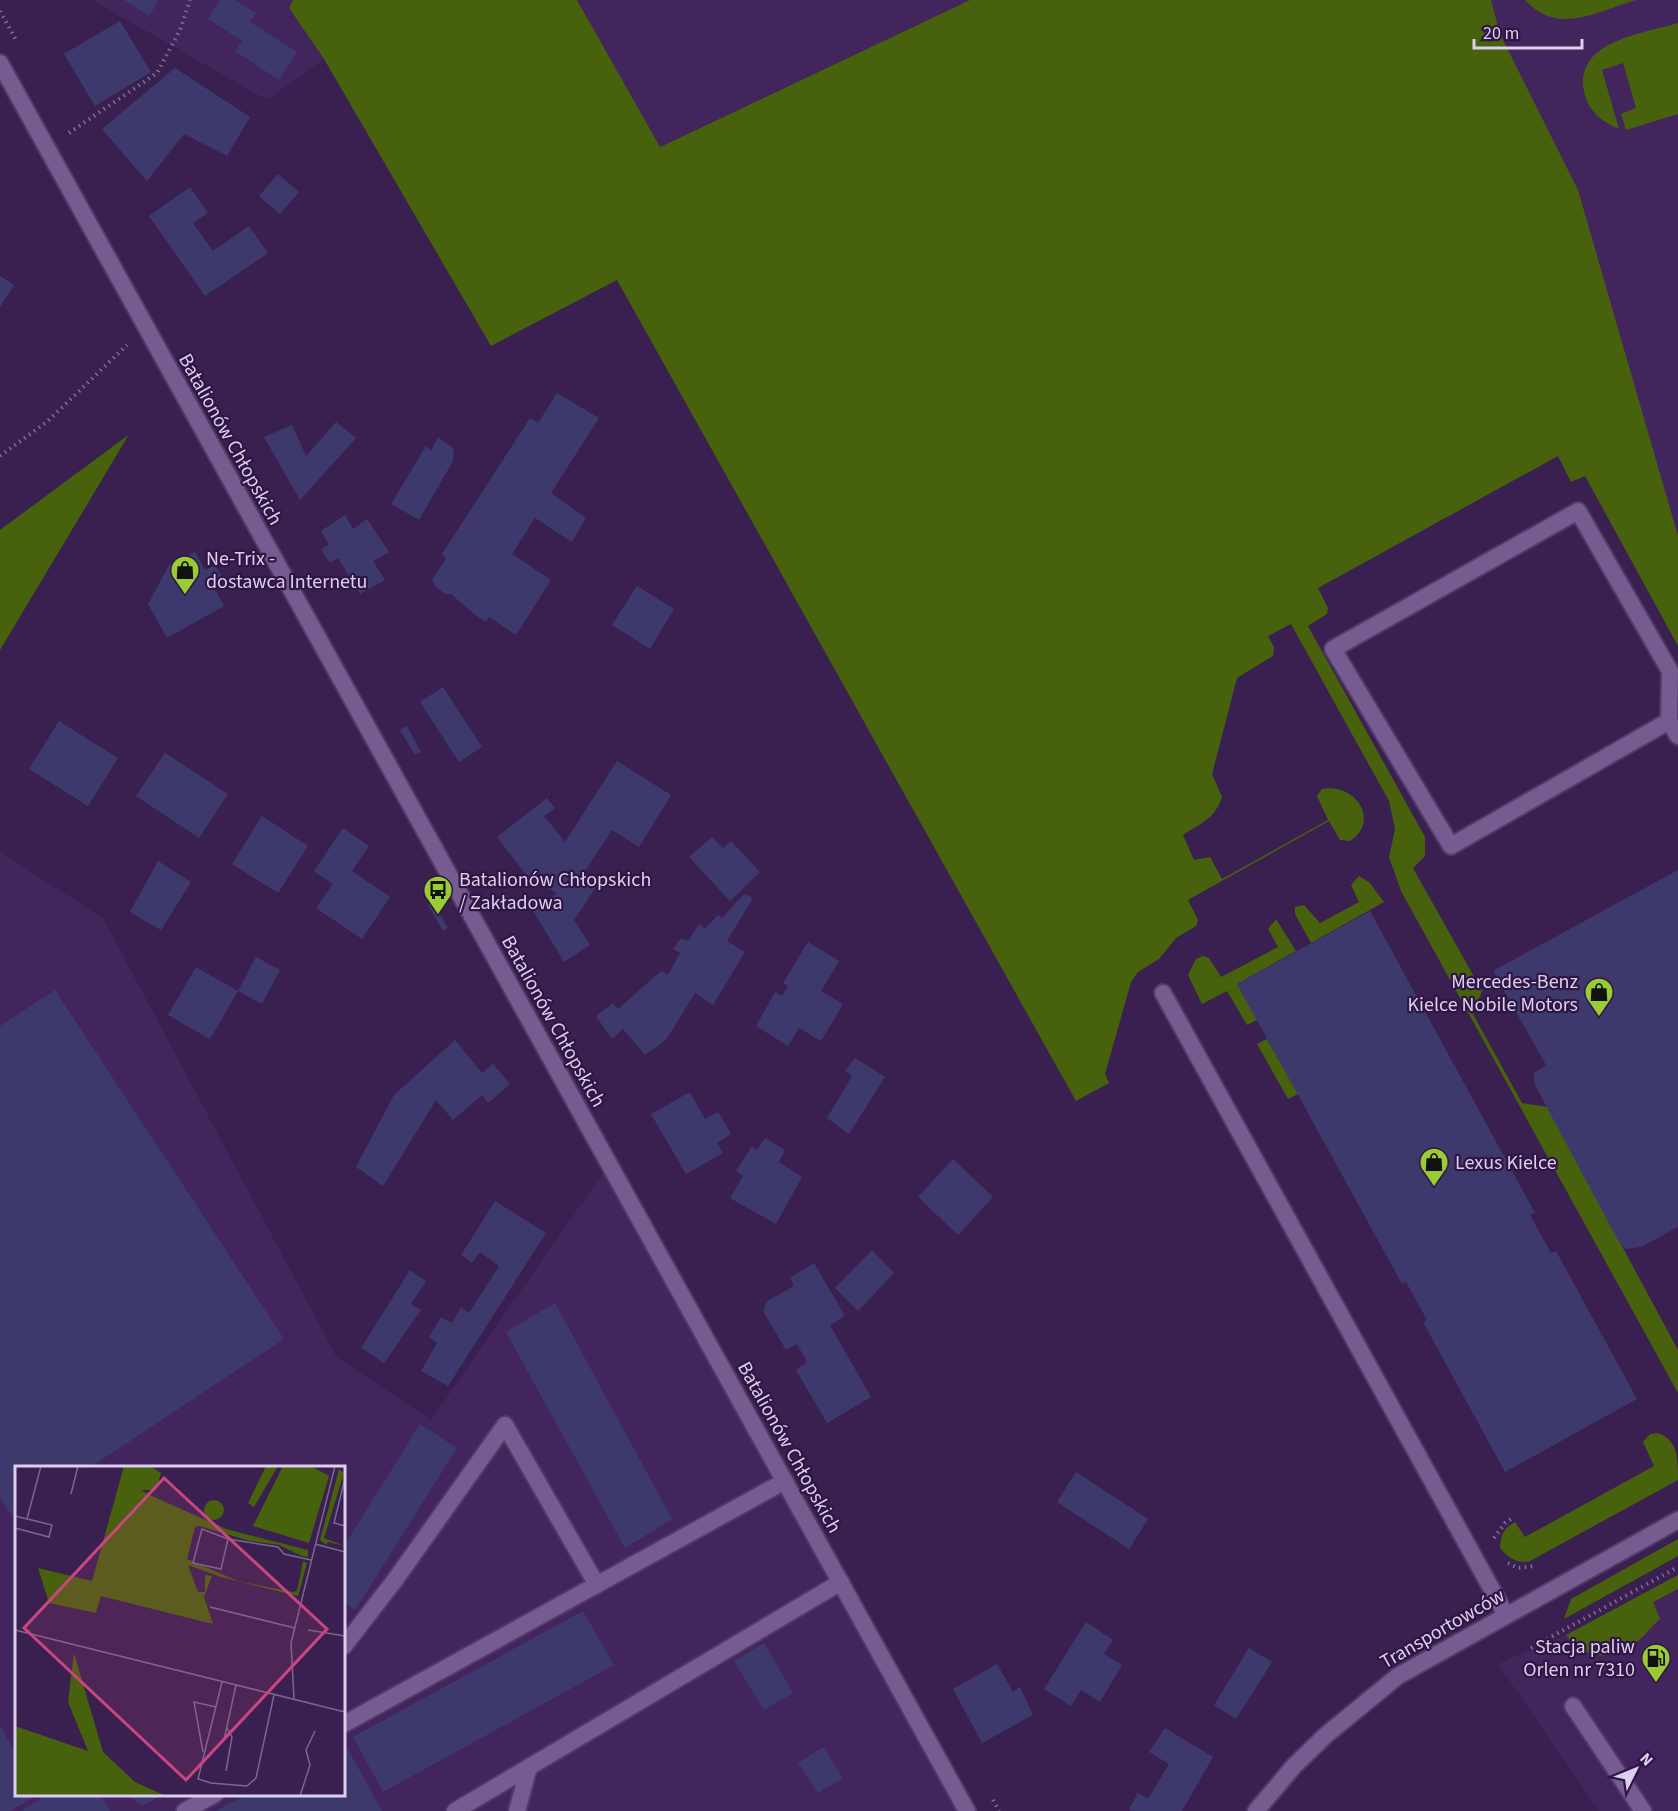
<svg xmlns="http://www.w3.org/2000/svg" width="1678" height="1811" font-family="'Source Sans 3',sans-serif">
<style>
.built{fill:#42255c;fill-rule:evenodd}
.green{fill:#48610c}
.building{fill:#3e396d}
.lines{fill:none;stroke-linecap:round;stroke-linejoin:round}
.service-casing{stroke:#513b65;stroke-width:20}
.minor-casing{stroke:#513b65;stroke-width:20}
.tertiary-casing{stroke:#513b65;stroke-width:20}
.path{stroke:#816d95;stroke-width:4;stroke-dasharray:1.5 4.5;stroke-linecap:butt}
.service{stroke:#755b90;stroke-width:16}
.minor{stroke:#755b90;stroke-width:16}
.tertiary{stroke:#755b90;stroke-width:16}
.labels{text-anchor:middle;stroke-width:4.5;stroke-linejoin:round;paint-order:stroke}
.street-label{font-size:20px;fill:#ddd0ee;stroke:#2f1645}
.poi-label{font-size:20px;fill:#ddd0ee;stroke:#2f1645;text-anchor:start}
.inset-road{fill:none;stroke:#7b668f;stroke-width:1.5}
.view{fill:#c94680;fill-opacity:0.15;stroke:#c94680;stroke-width:3}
.inset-edge{fill:none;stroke:#ddd0ee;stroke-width:3}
</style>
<rect width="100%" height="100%" fill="#392050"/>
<g class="built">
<path d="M92 0H293L289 8 324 59 267 100Z"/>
<path d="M577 0H970L659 147Z"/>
<path d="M1415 0H1678V626Z"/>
<path d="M0 852 103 918 336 1356 431 1420 609 1164 967 1811H0ZM16 1468H344V1794H16Z"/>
<path d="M1678 1575V1811H1599L1498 1664 1566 1635Z"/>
</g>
<g class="green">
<path d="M293 0H577L660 147 970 0H1491L1500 34 1578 190 1678 536V646L1585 476 1571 482 1558 456 1318 588 1328 608 1327 614 1308 626 1425 837V856L1413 868 1482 991 1473 1014 1522 1103 1547 1107 1678 1350V1393L1401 891 1389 857 1395 829 1389 801 1291 624 1268 636 1274 647 1273 656 1237 678 1212 774 1222 797C1215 819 1201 823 1183 835L1194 860 1210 857 1222 879 1328 820 1317 796 1322 789C1355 782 1381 821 1350 841L1340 840 1329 821 1188 900 1198 920 1196 926 1176 938 1159 959 1138 972 1131 982 1105 1074 1109 1083 1076 1101 617 280 491 346 324 59 289 8Z"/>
<path d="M1525 0H1636C1595 12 1558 36 1525 0Z"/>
<path d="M1678 23V114L1626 130 1621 114 1636 108 1623 63 1602 70 1619 129C1603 122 1590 113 1585 95 1571 41 1642 34 1678 23Z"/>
<path d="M127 436H128L0 650V530Z"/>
<path d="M1359 876 1369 882 1384 902 1311 943 1295 914V907L1304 905 1320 923 1359 902 1351 885Z"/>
<path d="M1276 919 1296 951 1237 984 1257 1020 1247 1025 1227 991 1202 1004 1188 975 1196 959 1203 956 1209 958 1221 977 1278 947 1268 929Z"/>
<path d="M1267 1039 1298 1094 1288 1099 1257 1044Z"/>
<path d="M1658 1433C1678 1441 1678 1457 1678 1480L1530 1561C1516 1564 1509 1558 1500 1548 1501 1534 1503 1529 1515 1522L1525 1537 1654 1466 1643 1442 1650 1434Z"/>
<path d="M1678 1539V1556L1564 1619 1571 1599Z"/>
<path d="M1678 1575V1589L1653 1602 1660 1619C1652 1626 1645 1635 1637 1642 1615 1662 1583 1660 1566 1635Z"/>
</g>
<g class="building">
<path d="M124 0H159L149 16Z"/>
<path d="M220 0H235L256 13 250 22 297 52 279 80 235 51 242 41 208 19Z"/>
<path d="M120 21 151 72 95 106 64 54Z"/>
<path d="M175 68 250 117 227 156 184 134 147 181 102 129Z"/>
<path d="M278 174 299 192 280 214 259 196Z"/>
<path d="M190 187 208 213 193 223 213 251 249 226 268 253 205 296 149 216Z"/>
<path d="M0 276 14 285 0 307Z"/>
<path d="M557 393 599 418 551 493 586 518 572 542 535 518 512 554 551 580 516 635 489 617 486 622 474 614 451 594H445L436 587 432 579 446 559 442 554 530 418 538 423Z"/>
<path d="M336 422 356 438 300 500 264 437 292 425 306 456Z"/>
<path d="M438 437 454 449 453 461 419 520 391 504 426 446 431 451Z"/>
<path d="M345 515 353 529 367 519 389 552 373 561 385 580 360 594 338 558 330 563 321 550 329 544 321 531Z"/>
<path d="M195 552 205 570 215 565 224 581 214 588 224 606 167 638 148 604 169 565Z"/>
<path d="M637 586 674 609 650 649 612 625Z"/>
<path d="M443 687 482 747 459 762 420 702Z"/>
<path d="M59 721 118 758 88 806 29 769Z"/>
<path d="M407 726 421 752 415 755 400 730Z"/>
<path d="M165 753 228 794 199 838 136 796Z"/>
<path d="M617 761 671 795 639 847 612 830 581 877 596 887 574 920 590 945 564 962 532 909 557 893 540 884 537 889 497 837 547 798 555 808 544 816 565 842Z"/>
<path d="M262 816 308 846 278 893 232 864Z"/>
<path d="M343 828 369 846 352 871 390 897 362 939 316 908 333 884 314 871Z"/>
<path d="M712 837 723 848 731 841 760 872 730 901 689 857Z"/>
<path d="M158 861 191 882 161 930 130 912Z"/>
<path d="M1678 870V1227L1641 1247 1626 1249 1620 1244 1534 1083V1073L1546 1065 1493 971Z"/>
<path d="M744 894 753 898 727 941 745 952 713 1005 695 993 666 1040 645 1055 623 1029 612 1039 596 1016 613 1003 618 1009 661 971 668 975 680 953 673 949 681 938 688 941 699 924 705 929 718 915 722 918Z"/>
<path d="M433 903 448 928 443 931 428 905Z"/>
<path d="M1370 911 1535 1213 1530 1215 1551 1253 1556 1251 1637 1399 1505 1472 1423 1322 1427 1320 1406 1282 1402 1284 1237 984Z"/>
<path d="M808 942 839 961 821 991 843 1004 821 1041 799 1028 788 1046 756 1026 775 992 782 996 788 986 783 983Z"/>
<path d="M256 957 280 970 262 1004 238 991Z"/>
<path d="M196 967 238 991 210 1039 168 1015Z"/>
<path d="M55 990 284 1339 89 1468H16V1515L13 1518 0 1498V1026Z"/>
<path d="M455 1040 482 1073 493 1064 510 1084 488 1103 482 1095 453 1120 436 1100 383 1186 356 1167 394 1095Z"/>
<path d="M855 1058 885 1077 849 1134 827 1118 852 1076 845 1071Z"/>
<path d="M690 1092 705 1119 718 1112 731 1134 717 1143 723 1153 686 1174 651 1114Z"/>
<path d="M765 1138 785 1150 779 1162 802 1177 776 1224 730 1198 743 1176 736 1171 752 1146 757 1150Z"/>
<path d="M953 1159 993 1197 958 1235 918 1197Z"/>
<path d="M495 1201 546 1233 448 1386 421 1371 437 1343 429 1337 441 1317 452 1323 461 1307 469 1313 499 1266 480 1252 472 1263 461 1255Z"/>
<path d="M872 1250 894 1273 858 1311 835 1288Z"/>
<path d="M814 1263 845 1316 830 1325 871 1397 827 1423 796 1370 807 1362 797 1344 786 1350 763 1311 767 1301 794 1286 790 1278Z"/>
<path d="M410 1270 426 1281 411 1304 421 1310 384 1363 361 1348Z"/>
<path d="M555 1303 672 1519 625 1548 506 1332Z"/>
<path d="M420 1424 457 1448 355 1610 344 1602V1546Z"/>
<path d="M1076 1472 1148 1519 1129 1549 1057 1502Z"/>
<path d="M583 1611 614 1665 383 1792 353 1737Z"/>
<path d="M1086 1622 1113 1640 1104 1654 1122 1665 1100 1702 1081 1690 1071 1706 1044 1689Z"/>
<path d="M764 1643 793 1693 764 1710 734 1661Z"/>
<path d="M1249 1648 1272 1662 1236 1719 1214 1705Z"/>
<path d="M997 1664 1013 1692 1020 1687 1033 1715 982 1743 953 1689Z"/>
<path d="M0 1726 16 1754V1794H39L10 1811H0Z"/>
<path d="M1165 1728 1213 1757 1182 1811H1133L1129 1809 1138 1793 1148 1799 1169 1764 1149 1752Z"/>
<path d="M345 1744 382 1811H216L248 1794H344Z"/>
<path d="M823 1747 843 1778 818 1793 798 1763Z"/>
<path d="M48 1794H100L110 1811H21Z"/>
<path d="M127 1794H164L142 1806Z"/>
</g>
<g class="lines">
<g class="service-casing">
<g id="service">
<path d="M1669 721 1451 846 1333 649 1578 511 1670 671 1669 721 1678 736"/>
<path d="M344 1646 395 1580 505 1425 597 1585"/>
<path d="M1573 1706 1643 1811"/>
<path d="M344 1724 785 1481"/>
<path d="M185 1811 215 1794"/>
<path d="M455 1811 841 1582"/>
<path d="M517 1811 529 1767"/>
</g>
</g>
<g class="minor-casing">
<g id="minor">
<path d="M1163 993 1506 1615"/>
<path d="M1256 1811 1294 1766 1326 1735 1398 1676 1678 1520"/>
</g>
</g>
<g class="tertiary-casing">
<path id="tertiary" d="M0 63 967 1811"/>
</g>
<g class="path">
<path d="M0 11 17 42"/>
<path d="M69 133 157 73 180 30 190 0"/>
<path d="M0 456 48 421 127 345"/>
<path d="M1494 1538 1505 1523 1514 1517"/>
<path d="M1508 1563 1518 1568 1535 1566"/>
<path d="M1531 1648 1678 1567"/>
<path d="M993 1800 999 1811"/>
</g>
<use href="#service" class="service"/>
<use href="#minor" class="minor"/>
<use href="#tertiary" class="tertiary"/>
</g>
<defs>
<g id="shop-pin" transform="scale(1.5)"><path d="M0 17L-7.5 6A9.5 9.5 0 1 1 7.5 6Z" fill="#9bcb33" stroke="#2f1645"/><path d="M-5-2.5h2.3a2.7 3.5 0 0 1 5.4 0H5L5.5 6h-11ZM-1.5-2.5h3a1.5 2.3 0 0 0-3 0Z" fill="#111"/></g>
<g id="bus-pin" transform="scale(1.5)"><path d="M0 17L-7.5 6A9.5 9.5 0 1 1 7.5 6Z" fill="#9bcb33" stroke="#2f1645"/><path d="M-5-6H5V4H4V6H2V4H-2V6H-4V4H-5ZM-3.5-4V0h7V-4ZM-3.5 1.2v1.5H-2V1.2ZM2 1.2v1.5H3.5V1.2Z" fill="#111"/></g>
<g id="fuel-pin" transform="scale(1.5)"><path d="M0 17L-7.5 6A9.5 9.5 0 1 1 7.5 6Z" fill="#9bcb33" stroke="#2f1645"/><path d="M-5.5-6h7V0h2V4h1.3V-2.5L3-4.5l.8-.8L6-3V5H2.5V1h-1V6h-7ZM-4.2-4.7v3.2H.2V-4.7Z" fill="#111"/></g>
</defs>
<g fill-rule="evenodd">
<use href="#shop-pin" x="185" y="570"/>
<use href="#bus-pin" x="438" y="890"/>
<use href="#shop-pin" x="1599" y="992"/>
<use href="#shop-pin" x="1434" y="1162"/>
<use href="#fuel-pin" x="1656" y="1658"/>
</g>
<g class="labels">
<g class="street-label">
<text transform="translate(231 439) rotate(61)" y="7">Batalionów Chłopskich</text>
<text transform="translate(554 1021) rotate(61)" y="7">Batalionów Chłopskich</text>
<text transform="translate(790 1447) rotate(61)" y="7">Batalionów Chłopskich</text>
<text transform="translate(1442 1628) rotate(-30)" y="7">Transportowców</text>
</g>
<g class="poi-label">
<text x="206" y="565">Ne-Trix -<tspan x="206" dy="23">dostawca Internetu</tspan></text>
<text x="459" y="886">Batalionów Chłopskich<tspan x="459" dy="23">/ Zakładowa</tspan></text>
<text x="1578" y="988" text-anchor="end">Mercedes-Benz<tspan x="1578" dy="23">Kielce Nobile Motors</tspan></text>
<text x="1455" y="1169">Lexus Kielce</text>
<text x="1635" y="1653" text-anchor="end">Stacja paliw<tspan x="1635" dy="23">Orlen nr 7310</tspan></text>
</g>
</g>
<g transform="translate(15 1466)">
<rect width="330" height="330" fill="#392050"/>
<path d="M109 0H135L146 7 141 24H126L137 30 211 63 293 84V91L287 90 264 79 235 75 184 60 180 61 172 93 223 115 277 126 282 125 288 95 292 97 283 130 206 111 173 99 183 126H190V109L197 110 189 131 198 158 86 130 81 147 34 137 23 102 77 115ZM251 0H263L239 41 233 37ZM268 0H296L314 10 294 77 238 60ZM324 3 329 7 309 72 330 80 313 76 311 79 305 74ZM189 44a10 10 0 1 1 20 0a10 10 0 1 1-20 0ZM59 187 88 286 120 316 151 330H0V260L73 285 53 236Z" fill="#48610c"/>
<path class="inset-road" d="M330 12 319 57 330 60M56 28 63 0M0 50 37 59 34 71 0 62M12 53 26 0M213 73 206 103 178 97 187 63 213 73 263 81 269 88 296 94M300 78 330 86M195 141 280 162M0 164 330 246M293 164 330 170M207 216 183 313 196 317 232 320 241 312 259 229M279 233 276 177 320 0M209 274 221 219M188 286 179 236 201 241M211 305 217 271 212 262M285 330 295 299 291 284 300 265"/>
<path class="view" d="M149 12 312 163 171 314 9 162Z"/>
<rect width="330" height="330" class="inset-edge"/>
</g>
<g transform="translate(1636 1769) rotate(47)" stroke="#2f1645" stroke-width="4.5" paint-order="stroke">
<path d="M0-4.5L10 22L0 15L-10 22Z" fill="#ddd0ee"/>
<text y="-9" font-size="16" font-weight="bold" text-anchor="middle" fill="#ddd0ee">N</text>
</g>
<path d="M1474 39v9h108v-9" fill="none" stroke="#ddd0ee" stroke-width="3"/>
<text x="1483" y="39" font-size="18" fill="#ddd0ee" stroke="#2f1645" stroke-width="4.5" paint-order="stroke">20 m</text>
</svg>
